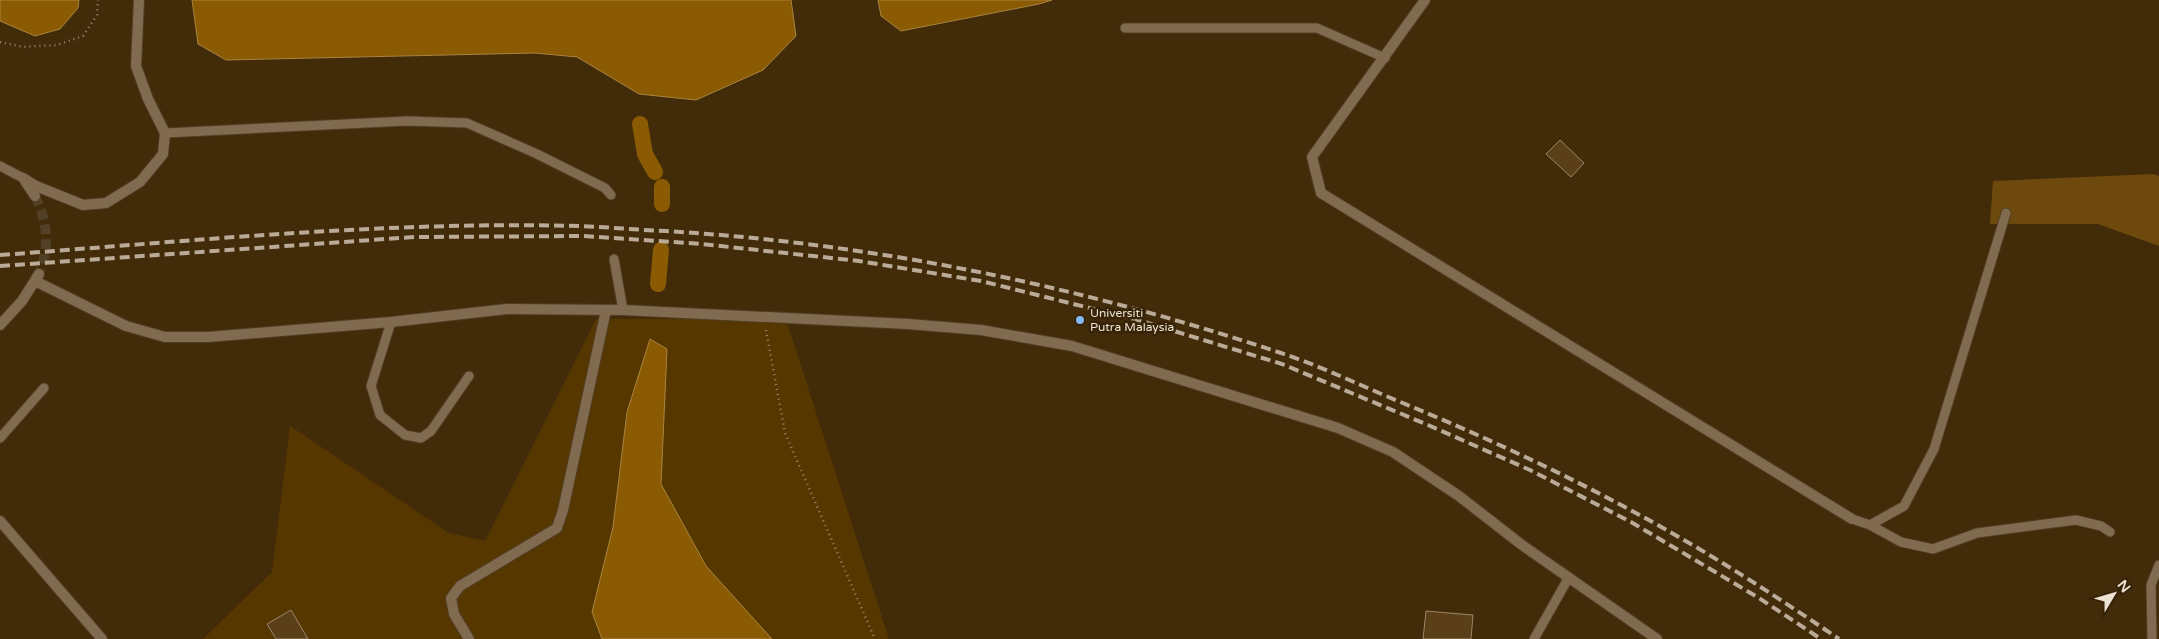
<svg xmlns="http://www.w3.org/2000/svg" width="2159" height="639" font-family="'Varela Round',sans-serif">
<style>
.built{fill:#422b08}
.green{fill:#573700}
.forest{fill:#6e490e}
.water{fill:#8b5b03;stroke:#a98441}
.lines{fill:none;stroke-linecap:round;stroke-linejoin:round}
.canal{stroke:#8b5b03;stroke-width:16}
.building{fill:#5a3f19;stroke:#9c8669}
.minor-tunnel{stroke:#524026;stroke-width:10;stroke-dasharray:10 5;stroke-linecap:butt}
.service-casing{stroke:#503e24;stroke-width:11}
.minor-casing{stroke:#503e24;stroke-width:12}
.path{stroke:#968772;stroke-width:2.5;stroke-dasharray:1 4;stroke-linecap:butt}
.service{stroke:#816b50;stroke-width:9}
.minor{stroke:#816b50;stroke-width:10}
.rail{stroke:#b9ab97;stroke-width:4;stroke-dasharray:10 5;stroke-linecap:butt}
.poi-dot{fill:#85bbfb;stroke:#362308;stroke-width:2}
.labels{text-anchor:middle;stroke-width:5;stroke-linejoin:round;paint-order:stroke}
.poi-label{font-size:12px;fill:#eee2d2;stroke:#362308;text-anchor:start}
</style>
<rect width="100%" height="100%" fill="#362308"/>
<rect class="built" x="0" y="0" width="2159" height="639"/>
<path class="green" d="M596 319H786L889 639H203L272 572 290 426 449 533 485 541Z"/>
<path class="forest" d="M2153 174 2159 176V246L2098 224H1990L1993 181Z"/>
<g class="water">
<path d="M0 0H79L78 8 60 29 35 36 0 21Z"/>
<path d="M192 0H791L796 36 763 70 696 100 639 94 577 57 535 53 226 60 198 44Z"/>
<path d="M878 0H1052L1039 4 901 31 881 16Z"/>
<path d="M650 339 667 349 661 484 706 566 772 639H602L592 612 613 527 627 412Z"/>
</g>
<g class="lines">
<g class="canal">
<path d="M640 124 645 154 655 172"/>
<path d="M662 204V187"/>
<path d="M658 284 661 250"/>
</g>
</g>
<g class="building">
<path d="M1560 140 1584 163 1571 177 1546 154Z"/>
<path d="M291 610 308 639H276L267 624Z"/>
<path d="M1426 611 1473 615 1471 639H1423Z"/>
</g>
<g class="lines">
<path class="minor-tunnel" d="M35 196C48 224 50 245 39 274"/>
<g class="service-casing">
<g id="service">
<path d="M1125 28H1317L1385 58"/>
<path d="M165 133 407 121 467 123 537 154 605 188 611 195"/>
<path d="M0 166 23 178"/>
<path d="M614 259 623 310"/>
<path d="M391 322 371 386 380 415 405 435 421 438 431 431 469 376"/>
<path d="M0 438 44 388"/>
<path d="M1852 519 1870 525 1904 506 1934 449 2006 213"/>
<path d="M1870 525 1901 542 1933 549 1977 533 2076 520 2101 526 2110 532"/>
<path d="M1534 639 1569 577"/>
<path d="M2152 639 2151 585 2159 565"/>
</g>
</g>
<g class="minor-casing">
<g id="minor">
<path d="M1425 0 1312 157 1321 193 1852 519"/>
<path d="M23 178 36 186 83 205 106 203 140 182 163 154 165 133 148 99 136 66 139 0"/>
<path d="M25 181 35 196"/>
<path d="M35 281 126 326 165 337H208L391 322 507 309 623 310 908 324 981 330 1072 346 1338 428 1393 452 1459 496 1522 545 1657 639"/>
<path d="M0 325 22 301 39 274"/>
<path d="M0 521 102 639"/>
<path d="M469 639 454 614 451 598 460 586 557 528 563 510 606 310"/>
</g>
</g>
<g class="path">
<path d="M0 42 23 47 57 45 83 36 97 15 98 0"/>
<path d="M766 330 785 433 875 639"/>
</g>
<use href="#service" class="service"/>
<use href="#minor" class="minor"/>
<g class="rail">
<path d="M0 255C193 241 386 221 579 226 608 227 637 230 666 231 878 244 1080 286 1281 353 1321 366 1359 385 1398 401 1478 434 1557 470 1634 512 1705 550 1773 594 1839 639"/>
<path d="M0 266 414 237 583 236 702 244 859 261 981 281 1138 320 1282 364 1428 425 1530 470 1631 522 1759 598 1821 639"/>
</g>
</g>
<circle class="poi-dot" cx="1080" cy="320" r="5"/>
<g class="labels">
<g class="poi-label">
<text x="1090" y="317">Universiti<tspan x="1090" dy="14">Putra Malaysia</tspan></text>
</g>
</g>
<g transform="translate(2114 594) rotate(52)" stroke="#362308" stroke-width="4" paint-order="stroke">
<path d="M0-4L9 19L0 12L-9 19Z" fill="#eee2d2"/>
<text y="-8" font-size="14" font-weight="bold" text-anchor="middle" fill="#eee2d2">N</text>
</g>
</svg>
